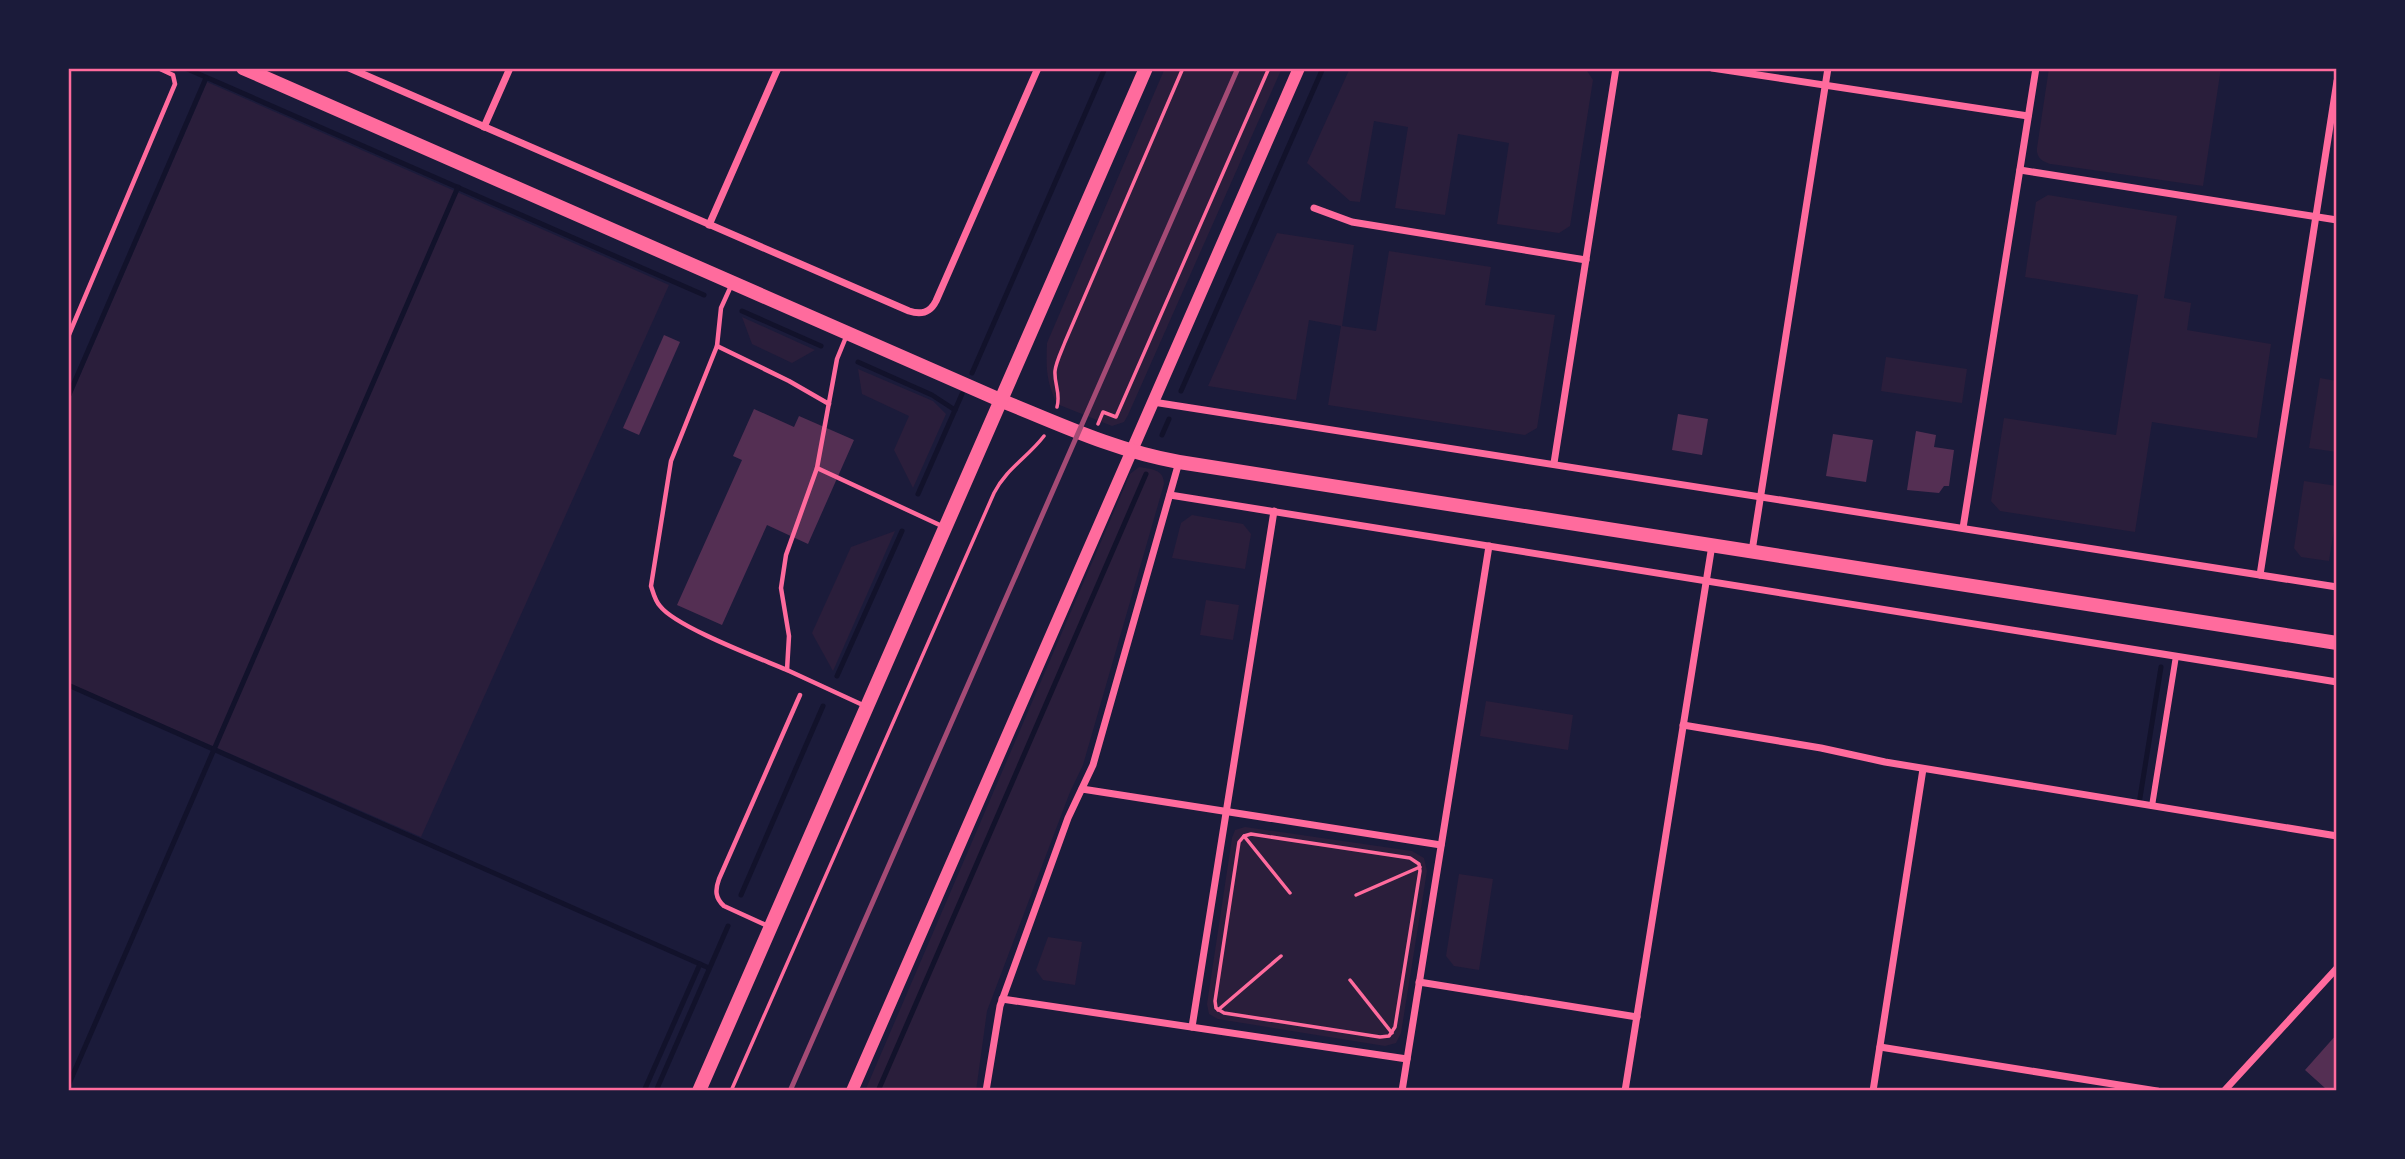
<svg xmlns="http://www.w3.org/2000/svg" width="2405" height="1159" font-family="'Nunito Sans',sans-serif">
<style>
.green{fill:#2a1e3b}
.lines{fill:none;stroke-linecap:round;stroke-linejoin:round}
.stream{stroke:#12122b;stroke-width:5}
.building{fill:#542f53}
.path{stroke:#ff6b9d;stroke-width:3.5}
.service{stroke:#ff6b9d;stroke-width:4.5}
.pedestrian{stroke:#ff6b9d;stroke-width:6}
.minor{stroke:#ff6b9d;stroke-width:7}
.tertiary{stroke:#ff6b9d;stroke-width:12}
.primary{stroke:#ff6b9d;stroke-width:14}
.rail{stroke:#a44b75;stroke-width:5}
.neatline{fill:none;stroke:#ff6b9d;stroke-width:2.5}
</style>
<rect width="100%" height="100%" fill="#1b1b3a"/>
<g class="green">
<path d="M1165 68H1282L1128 415 1124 422 1112 426 1057 404C1046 381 1046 368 1047 343Z"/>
<path d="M1350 68H1568L1587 71 1593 80 1570 226 1559 233 1497 224 1509 143 1458 134 1445 215 1395 208 1408 127 1374 121 1360 202 1350 201 1307 163Z"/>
<path d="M2049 68H2221L2203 186 2051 164C2043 162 2036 158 2037 148Z"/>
<path d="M207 82 669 285 421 837 68 683V403Z"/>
<path d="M2048 195 2177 216 2164 298 2191 303 2187 330 2271 344 2257 438 2152 422 2135 532 2000 511 1991 501 2004 418 2116 435 2138 295 2025 277 2036 202Z"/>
<path d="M1277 233 1354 245 1342 326 1376 331 1389 251 1491 267 1485 305 1555 315 1537 428 1525 435 1328 405 1341 326 1309 320 1296 400 1208 386Z"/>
<path d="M742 317 815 350 792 363 752 344Z"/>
<path d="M1886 357 1967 369 1962 403 1881 391Z"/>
<path d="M858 369 933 401 946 414 913 488 894 450 909 416 862 394Z"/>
<path d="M2320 378 2337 381V452L2309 448Z"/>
<path d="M1139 467C1151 469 1164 469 1164 484L1083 765 1070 792 987 1011 976 1091H865L1130 474Z"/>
<path d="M2304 481 2337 486V511L2329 561 2301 557 2294 548Z"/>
<path d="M1192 515 1243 524 1251 534 1245 569 1172 558 1181 523Z"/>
<path d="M895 531 833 671 812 633 851 547Z"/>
<path d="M1206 600 1239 605 1233 640 1200 635Z"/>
<path d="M1486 701 1573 715 1568 750 1480 736Z"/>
<path d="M1245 827 1412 851 1424 858 1427 871 1401 1033 1396 1043 1385 1046 1218 1019 1209 1014 1207 1004 1232 838 1235 830Z"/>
<path d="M1459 874 1493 879 1479 970 1454 966 1446 956Z"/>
<path d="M1048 937 1082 942 1075 985 1043 980 1036 970Z"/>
</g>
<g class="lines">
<g class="stream">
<path d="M185 68 704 295"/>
<path d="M742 311 821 346"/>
<path d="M858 362 932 395 955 410"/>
<path d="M972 373 1105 68"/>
<path d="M1181 391 1323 68"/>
<path d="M68 397 206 78"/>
<path d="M1162 435 1169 419"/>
<path d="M918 494 962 394"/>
<path d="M837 676 902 531"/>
<path d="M68 685 709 968"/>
<path d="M2139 804 2161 667"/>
<path d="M741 895 823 706"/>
<path d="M68 1086 458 187"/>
<path d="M644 1091 700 964"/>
<path d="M656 1091 728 926"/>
<path d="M878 1091 1146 474"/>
</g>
</g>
<g class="building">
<path d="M664 335 680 342 639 435 623 428Z"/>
<path d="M754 409 794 427 799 416 854 440 808 544 767 525 722 625 677 605 742 460 733 456Z"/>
<path d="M1678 414 1708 419 1702 455 1672 450Z"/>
<path d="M1916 431 1936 435 1934 447 1954 450 1949 486H1944L1939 493 1907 490Z"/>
<path d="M1833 434 1873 440 1866 482 1826 476Z"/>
<path d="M2337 1034V1091H2322L2325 1088 2305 1070Z"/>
</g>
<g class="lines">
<g class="path">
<path d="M1057 407C1061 393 1054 384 1055 371 1056 362 1062 350 1065 342L1183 68"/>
<path d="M1098 424 1103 412 1116 417 1269 68"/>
<path d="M1251 834 1410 858 1419 864 1420 871 1395 1027 1389 1036 1380 1037 1224 1013 1216 1008 1215 1001 1239 842 1244 836Z"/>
<path d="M1244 836 1290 893"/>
<path d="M1356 895 1420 867"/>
<path d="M1350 980 1392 1033"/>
<path d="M1218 1010 1281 956"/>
<path d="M731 1091 994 493C1006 469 1028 457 1044 436"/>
</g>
<g class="service">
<path d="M731 286 721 308 717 346 671 461 651 586C653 592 655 601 660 606 676 627 759 658 787 670L789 636 781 588 786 555 817 468 837 359 846 337"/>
<path d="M68 337 175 84 173 75 158 68"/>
<path d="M717 346 789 381 829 404"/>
<path d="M817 468 944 527"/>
<path d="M787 670 865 706"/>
<path d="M768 926 724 906C715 898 715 890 719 879L800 695"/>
</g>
<path class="pedestrian" d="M2152 806 2176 656"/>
<g class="minor">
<path d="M349 68 909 311C921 315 930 313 936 301L1038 68"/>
<path d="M1712 68 2028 116"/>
<path d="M484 127 510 68"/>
<path d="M2020 170 2337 220"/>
<path d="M1314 208 1352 222 1586 260"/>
<path d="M709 225 778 68"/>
<path d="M1153 402 2337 587"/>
<path d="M1554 463 1616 68"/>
<path d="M1170 495 2337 682"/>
<path d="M1963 528 2036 68"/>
<path d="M1752 551 1828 68"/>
<path d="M2260 575 2337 81"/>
<path d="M1683 725 1821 748 1885 762 2337 836"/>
<path d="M1082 789 1441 845"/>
<path d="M1419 982 1637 1017"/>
<path d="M1002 999 1407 1059"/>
<path d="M1192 1027 1274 511"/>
<path d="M1880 1047 2157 1091"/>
<path d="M986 1091 1000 1006 1068 818 1093 765 1179 462"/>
<path d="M1402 1091 1489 546"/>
<path d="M1625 1091 1712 545"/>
<path d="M1873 1091 1923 769"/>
<path d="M2224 1091 2337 968"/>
</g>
<path class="tertiary" d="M852 1091 1299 68"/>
<g class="primary">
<path d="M243 68 1000 400C1059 424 1116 451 1179 462L2337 643"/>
<path d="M699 1091 1146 68"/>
</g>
<path class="rail" d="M790 1091 1238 68"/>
</g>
<rect width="2405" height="1159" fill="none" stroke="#1b1b3a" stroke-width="140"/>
<rect x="70" y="70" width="2265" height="1019" class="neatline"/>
</svg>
